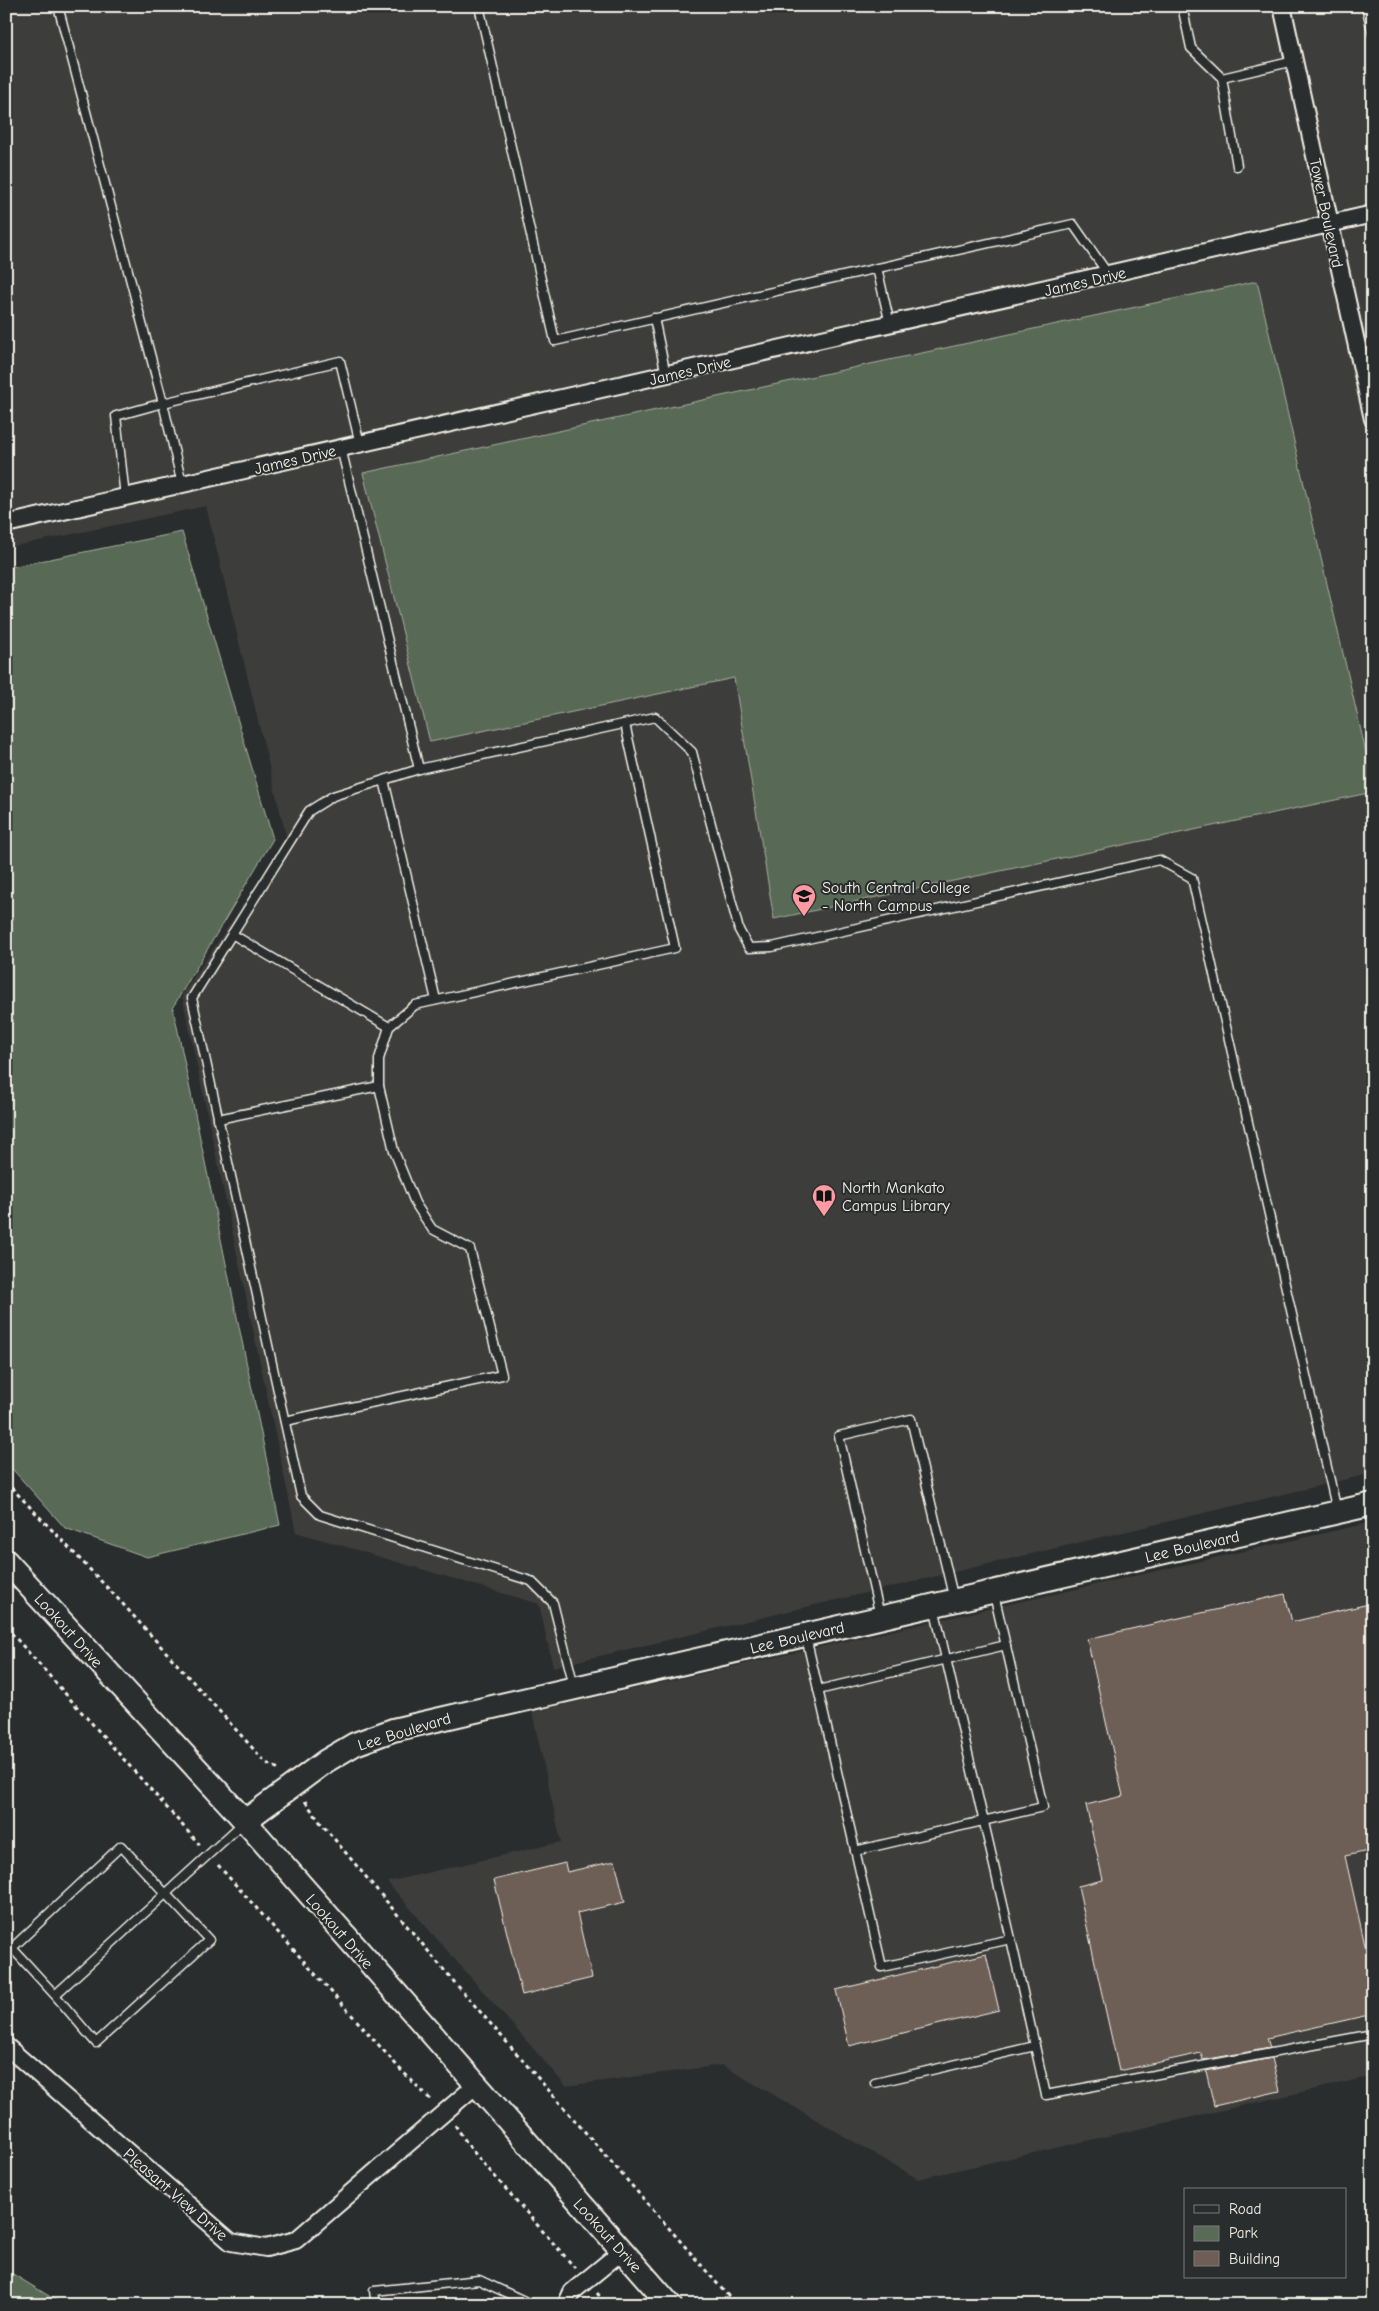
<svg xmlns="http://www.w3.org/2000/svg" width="1379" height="2311" font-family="'Comic Neue',sans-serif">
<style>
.built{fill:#3e3c3a}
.green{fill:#596b56;stroke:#a6ae9f}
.building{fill:#6e5e56;stroke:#f4f1e8}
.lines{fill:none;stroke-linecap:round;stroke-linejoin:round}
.lane-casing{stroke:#f4f1e8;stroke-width:11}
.street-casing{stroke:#f4f1e8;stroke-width:20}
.secondary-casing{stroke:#f4f1e8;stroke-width:26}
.path{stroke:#f4f1e8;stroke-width:3;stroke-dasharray:4 4;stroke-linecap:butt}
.lane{stroke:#2a2d2e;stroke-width:8}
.street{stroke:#2a2d2e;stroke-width:16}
.secondary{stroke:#2a2d2e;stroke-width:22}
.labels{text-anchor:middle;stroke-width:4;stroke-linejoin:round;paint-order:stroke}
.street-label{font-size:16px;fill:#f4f1e8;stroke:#2a2d2e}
.poi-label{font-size:16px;fill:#f4f1e8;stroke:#2a2d2e;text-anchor:start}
</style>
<rect width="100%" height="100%" fill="#2a2d2e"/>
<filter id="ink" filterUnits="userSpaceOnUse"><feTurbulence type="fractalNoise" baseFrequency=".02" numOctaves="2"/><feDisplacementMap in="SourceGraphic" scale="10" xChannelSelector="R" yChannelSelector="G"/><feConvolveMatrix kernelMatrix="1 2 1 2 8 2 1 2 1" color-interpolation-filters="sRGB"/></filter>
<g filter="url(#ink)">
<g class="built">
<path d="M6 6H1373V1473L553 1667 539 1604 296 1532 182 995 287 840 206 506 6 548Z"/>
<path d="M1373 1522V2076L918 2179 722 2065 566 2086 387 1882 561 1842 532 1712Z"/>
</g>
<g class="green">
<path d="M1257 281 1373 783V792L774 919 734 678 430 742 363 473Z"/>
<path d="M182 532 273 839 173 1007 280 1525 147 1557 65 1528 6 1462V568Z"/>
<path d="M6 2270 64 2305H6Z"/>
</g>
<g class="building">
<path d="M1285 1594 1292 1622 1373 1603V1850L1345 1856 1373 1981V2014L1267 2038 1270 2048 1203 2060 1201 2053 1119 2071 1078 1886 1103 1880 1086 1805 1123 1796 1087 1639Z"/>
<path d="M615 1861 625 1902 577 1913 592 1978 522 1995 494 1880 565 1863 567 1872Z"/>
<path d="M986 1954 999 2010 849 2046 836 1990Z"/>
<path d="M1272 2058 1280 2091 1214 2106 1206 2071Z"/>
</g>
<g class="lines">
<g class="lane-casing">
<g id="lane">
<path d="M58 6 163 403 340 361 360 444"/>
<path d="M479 6 555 341 1073 224 1108 274"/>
<path d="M1182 6 1191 48 1222 78 1294 61"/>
<path d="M1366 6 1373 34"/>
<path d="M1222 78 1237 166"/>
<path d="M877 268 890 324"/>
<path d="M654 318 666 375"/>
<path d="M341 448 419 769"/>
<path d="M125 497 116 416 163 403 182 484"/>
<path d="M384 780 436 1000"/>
<path d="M232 934 389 1027 379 1059V1086"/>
<path d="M389 1027 415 1005 675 948 625 724"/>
<path d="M218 1119 379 1086 394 1151 415 1203 432 1229 470 1249 502 1375 285 1421"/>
<path d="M880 1616 839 1436 911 1419 954 1600"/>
<path d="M806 1637 882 1967 1011 1939 934 1607"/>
<path d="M574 1686 553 1603 531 1581 320 1515 301 1496 192 998 309 811 333 796 419 769 655 717 692 752 739 930 749 948 772 947 1159 860 1192 878 1337 1511"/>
<path d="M818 1690 1006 1645"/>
<path d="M855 1851 1043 1807 994 1594"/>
<path d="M1011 1939 1046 2095 1373 2034"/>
<path d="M55 1995 12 1948 121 1846 209 1940 96 2043 55 1995 243 1823"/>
<path d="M875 2083 1035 2046"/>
<path d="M376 2305 374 2291 479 2280 533 2305"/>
</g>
</g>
<g class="street-casing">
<g id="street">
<path d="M1282 6 1373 419"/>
<path d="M6 524 1373 214"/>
<path d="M6 2046 231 2242 266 2248 296 2240 475 2086"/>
<path d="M566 2305 572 2292 622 2251"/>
</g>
</g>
<g class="secondary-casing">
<g id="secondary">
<path d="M6 1561 245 1821 670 2305"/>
<path d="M245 1821 326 1761 355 1744 393 1730 1373 1504"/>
</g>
</g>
<g class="path">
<path d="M6 1482 121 1602 266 1763 279 1769"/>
<path d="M6 1627 200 1845"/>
<path d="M305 1801 320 1822 449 1976 736 2305"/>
<path d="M218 1865 400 2069 432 2101"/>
<path d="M455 2125 471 2149 575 2268"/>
<path d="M597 2293 607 2305"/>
</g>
<use href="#lane" class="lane"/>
<use href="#street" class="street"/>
<use href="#secondary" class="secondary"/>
</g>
</g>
<defs>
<g id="university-pin" transform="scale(1.25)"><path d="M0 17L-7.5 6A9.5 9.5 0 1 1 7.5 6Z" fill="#ff9aa2" stroke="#2a2d2e"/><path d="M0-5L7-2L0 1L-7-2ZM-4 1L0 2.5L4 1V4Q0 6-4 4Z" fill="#111"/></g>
<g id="library-pin" transform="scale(1.25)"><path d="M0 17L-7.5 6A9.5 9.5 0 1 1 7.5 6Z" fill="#ff9aa2" stroke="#2a2d2e"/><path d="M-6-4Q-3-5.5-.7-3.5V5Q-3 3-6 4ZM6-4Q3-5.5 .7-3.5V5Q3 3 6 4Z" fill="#111"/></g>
</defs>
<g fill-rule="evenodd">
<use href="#university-pin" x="804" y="896"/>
<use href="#library-pin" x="824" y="1196"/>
</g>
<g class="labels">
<g class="street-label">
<text transform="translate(1327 213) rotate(78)" y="6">Tower Boulevard</text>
<text transform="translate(1085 281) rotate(-13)" y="6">James Drive</text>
<text transform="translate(690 370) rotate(-13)" y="6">James Drive</text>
<text transform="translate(295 459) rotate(-13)" y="6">James Drive</text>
<text transform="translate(1192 1546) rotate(-13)" y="6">Lee Boulevard</text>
<text transform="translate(69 1630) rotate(48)" y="6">Lookout Drive</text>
<text transform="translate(797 1637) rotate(-13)" y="6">Lee Boulevard</text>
<text transform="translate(404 1731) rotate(-17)" y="6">Lee Boulevard</text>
<text transform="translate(340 1931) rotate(49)" y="6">Lookout Drive</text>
<text transform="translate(176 2194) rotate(41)" y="6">Pleasant View Drive</text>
<text transform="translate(608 2235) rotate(48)" y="6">Lookout Drive</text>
</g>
<g class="poi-label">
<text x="822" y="893">South Central College<tspan x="822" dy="18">- North Campus</tspan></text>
<text x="842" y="1193">North Mankato<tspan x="842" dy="18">Campus Library</tspan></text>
</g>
</g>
<rect width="1379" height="2311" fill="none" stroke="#2a2d2e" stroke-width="25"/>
<rect x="12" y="12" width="1354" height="2286" fill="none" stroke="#f4f1e8" stroke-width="2" filter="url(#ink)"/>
<rect x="1184" y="2188" width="162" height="90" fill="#2a2d2e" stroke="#7b7b78"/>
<rect x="1194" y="2205" width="25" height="8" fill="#2a2d2e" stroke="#7b7b78"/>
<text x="1229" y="2214" font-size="15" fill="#f4f1e8">Road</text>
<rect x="1194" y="2226" width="25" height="15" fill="#596b56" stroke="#7b7b78"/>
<text x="1229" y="2238" font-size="15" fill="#f4f1e8">Park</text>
<rect x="1194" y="2251" width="25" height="15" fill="#6e5e56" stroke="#7b7b78"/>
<text x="1229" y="2264" font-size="15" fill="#f4f1e8">Building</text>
</svg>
